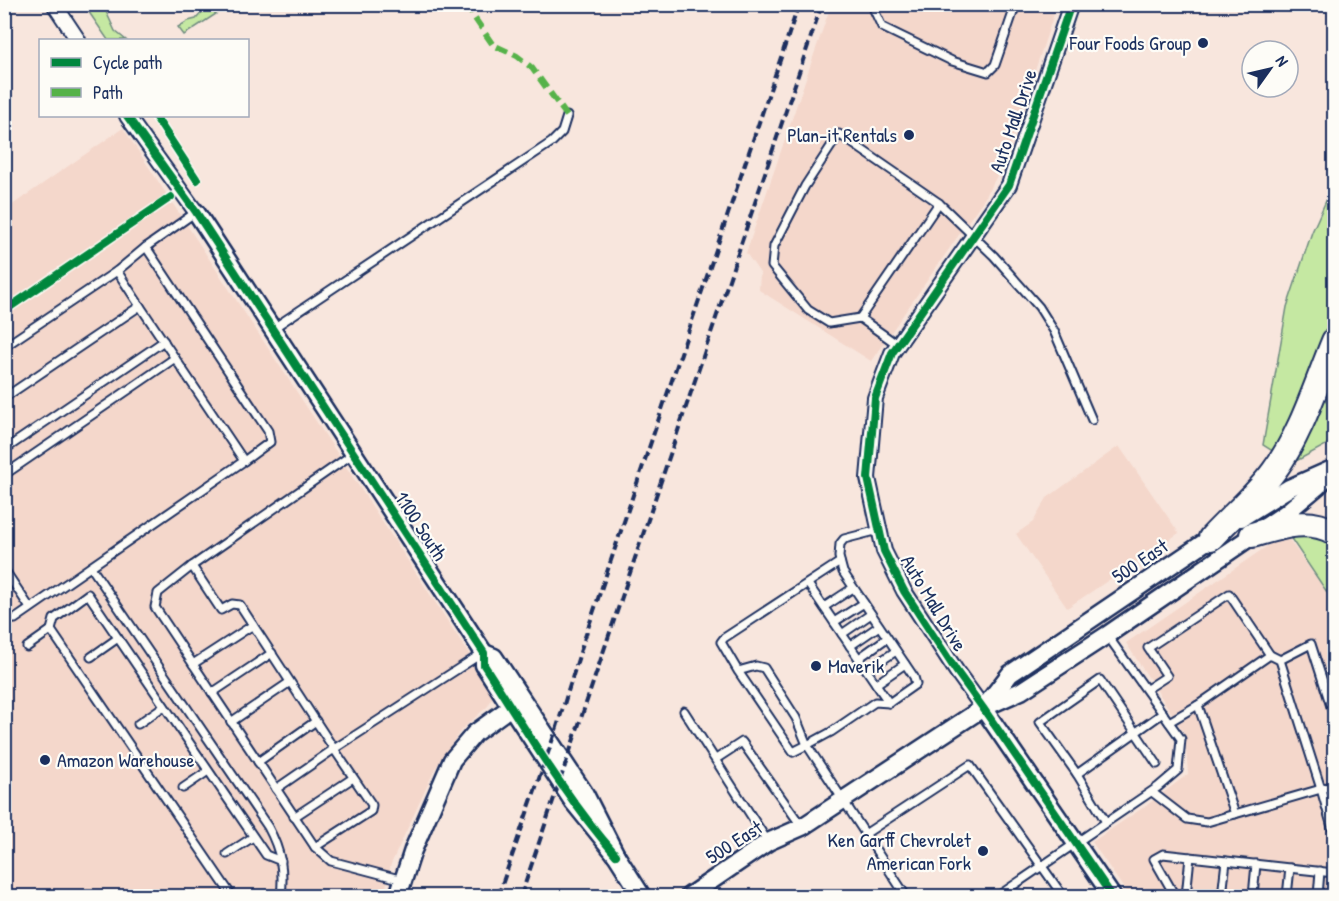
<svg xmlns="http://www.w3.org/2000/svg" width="1339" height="901" font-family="'Patrick Hand',sans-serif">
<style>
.built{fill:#f4d7cb}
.green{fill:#c5e8a2;stroke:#708c80;stroke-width:1.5}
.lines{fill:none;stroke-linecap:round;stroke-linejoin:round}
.service-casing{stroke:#1b2f5e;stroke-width:11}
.minor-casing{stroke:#1b2f5e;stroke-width:18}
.tertiary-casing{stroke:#1b2f5e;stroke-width:21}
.motorway-casing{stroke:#1b2f5e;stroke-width:28}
.service{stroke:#fdfcf7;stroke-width:7}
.minor{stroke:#fdfcf7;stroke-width:14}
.tertiary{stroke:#fdfcf7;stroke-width:16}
.motorway{stroke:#fdfcf7;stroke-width:24}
.rail{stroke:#1b2f5e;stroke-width:4;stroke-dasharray:9 4.5;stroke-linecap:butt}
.quiet{stroke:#55b248;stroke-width:6;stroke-dasharray:12 6;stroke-linecap:butt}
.cycleway-casing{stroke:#fdfcf7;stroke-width:11}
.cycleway{stroke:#00873e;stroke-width:8}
.poi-dot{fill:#1b2f5e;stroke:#fdfcf7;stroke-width:2}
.labels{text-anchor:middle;stroke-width:4.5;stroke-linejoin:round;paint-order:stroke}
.poi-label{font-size:20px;fill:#1b2f5e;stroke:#fdfcf7;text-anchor:end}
.street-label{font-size:20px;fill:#1b2f5e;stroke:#fdfcf7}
</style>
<rect width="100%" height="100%" fill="#f8e6dd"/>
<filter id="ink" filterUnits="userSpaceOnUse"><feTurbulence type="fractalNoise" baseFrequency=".0167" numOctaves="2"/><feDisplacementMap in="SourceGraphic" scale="12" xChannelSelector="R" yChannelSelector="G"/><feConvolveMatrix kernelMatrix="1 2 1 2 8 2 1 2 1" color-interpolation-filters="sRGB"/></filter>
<g filter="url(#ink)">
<g class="built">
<path d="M831 5H1057L1004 163 986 196 871 361 759 290 760 273 746 253Z"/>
<path d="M123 128 493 690V696L488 706 461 730 435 769 391 864 384 896H5V210Z"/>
<path d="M1119 446 1179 533 1067 608 1016 534 1033 522 1047 498Z"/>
<path d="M1285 534 1331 598 1334 610V896H1129L1092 842 1147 805 1188 774 1185 734 1126 643Z"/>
</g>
<g class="green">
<path d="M214 4 218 5 222 10 184 35 178 27 188 21 196 19 204 10Z"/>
<path d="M84 5H103L115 31 126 40H108Z"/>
<path d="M1334 183V315L1298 407 1274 452 1263 445 1287 307 1312 232Z"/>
<path d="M1334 353V436L1326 445 1298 460 1294 461Z"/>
<path d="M1314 533 1334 543V607L1333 601 1290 537 1307 535 1313 538Z"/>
</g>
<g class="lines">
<g class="service-casing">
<g id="service">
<path d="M876 4 874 10 882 27 952 61 988 72 995 65 1016 4"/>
<path d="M146 247 268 431 270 442 244 461"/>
<path d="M117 271 140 306"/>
<path d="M860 318 939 203"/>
<path d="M272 329 552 142 562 132 567 116"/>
<path d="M898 345 860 318 829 323 808 310 772 266 774 246 805 186 839 134 939 203 994 256 1039 307 1054 331 1092 420"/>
<path d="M4 347 117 271 146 247 196 212"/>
<path d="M4 398 140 306 244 461 15 619 4 620"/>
<path d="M4 450 164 341"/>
<path d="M354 453 192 566 158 593 155 607 315 847 331 861 403 880"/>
<path d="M4 475 175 358"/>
<path d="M879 530 844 539 840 544 839 557 843 572 914 677 916 684 889 703 875 702 831 732 807 745 906 896"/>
<path d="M192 566 221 610 232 604 240 605 334 749 481 654"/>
<path d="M91 567 268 827C281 851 284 870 281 896"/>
<path d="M4 569 30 608"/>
<path d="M808 584 889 703"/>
<path d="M824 607 853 588"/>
<path d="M834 622 864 603"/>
<path d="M842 634 871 614"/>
<path d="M850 646 879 626"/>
<path d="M27 647 51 630"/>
<path d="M91 657 118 638"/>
<path d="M859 658 887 638"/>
<path d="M1280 660 1311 644 1334 716"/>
<path d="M193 664 253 625"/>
<path d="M867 670 896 651"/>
<path d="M738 671 756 666 764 668 796 718 807 745 793 752 738 671 721 642 724 638 840 562"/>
<path d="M876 684 905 664"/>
<path d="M1147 689 1167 676 1148 648 1229 594 1270 655 1280 660 1321 789 1207 822 1187 819 1152 792"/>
<path d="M212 693 272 653"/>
<path d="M1198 705 1235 814"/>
<path d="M684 711 768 842"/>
<path d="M231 722 290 682"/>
<path d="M1169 722 1198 705 1270 655"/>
<path d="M138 724 164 706"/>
<path d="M716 759 742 742 802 827"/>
<path d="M258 762 316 721"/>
<path d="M1077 774 1163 713"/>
<path d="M1334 785 1321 789 1334 834"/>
<path d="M183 788 208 771"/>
<path d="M276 789 334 749 372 805 371 811 315 847"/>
<path d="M294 817 353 778"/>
<path d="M1106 822 1077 774 1040 722 1100 680 1157 764"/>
<path d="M865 834 970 765 1063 896"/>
<path d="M227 854 253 837"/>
<path d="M232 896 51 630 54 619 88 594 266 855 281 861"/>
<path d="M998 896 1158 787 1178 770 1181 739 1107 635"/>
<path d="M1175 896 1154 859 1163 854 1334 873"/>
<path d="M1186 896 1190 857"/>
<path d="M1222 896 1226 861"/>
<path d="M1253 896 1256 864"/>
<path d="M1287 896 1290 868"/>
<path d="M1318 896 1320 871"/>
</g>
</g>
<g class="minor-casing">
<g id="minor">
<path d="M54 4 78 40"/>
<path d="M127 116 196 212"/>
<path d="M983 708 957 672 904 591 884 551 868 478 875 398 892 353 1009 185 1071 4"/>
</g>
</g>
<g class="tertiary-casing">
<g id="tertiary">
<path d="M196 212 484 653V665L511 707 574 803 616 855"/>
<path d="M1241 518 1289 488 1332 469"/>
<path d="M484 653 494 657 585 794 616 855 642 896"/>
<path d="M986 705 1010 674 1220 532"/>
<path d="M983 708 1112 896"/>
<path d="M398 896 413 850 452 760 475 733 511 707"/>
<path d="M689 896 768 842 802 827 983 708 1021 691 1107 635 1287 512 1318 486 1334 469"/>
</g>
</g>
<g class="motorway-casing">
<g id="motorway">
<path d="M1252 535C1280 527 1307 517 1334 532"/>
<path d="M1211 538C1231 516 1256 496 1274 471 1301 435 1317 382 1334 341"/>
</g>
</g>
<use href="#service" class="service"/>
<use href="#minor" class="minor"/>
<use href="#tertiary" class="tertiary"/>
<use href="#motorway" class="motorway"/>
<g class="rail">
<path d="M498 896 557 727 582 646 799 4"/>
<path d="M521 896 822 4"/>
</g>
<path class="quiet" d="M465 4 493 45 517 56 532 68 567 116"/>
<g class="cycleway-casing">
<g id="cycleway">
<path d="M1071 4 1009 185 892 353 875 398 868 478 884 551 904 591 957 672 983 708 1112 896"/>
<path d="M127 116 196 212 484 653V665C526 730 565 797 616 855"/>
<path d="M155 116 197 180"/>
<path d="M4 311 171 197"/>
</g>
</g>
<use href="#cycleway" class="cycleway"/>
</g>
</g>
<g class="poi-dot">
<circle cx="1203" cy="43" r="6"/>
<circle cx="909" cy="135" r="6"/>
<circle cx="816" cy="666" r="6"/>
<circle cx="45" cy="760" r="6"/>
<circle cx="983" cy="851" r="6"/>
</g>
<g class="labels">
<g class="poi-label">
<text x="1191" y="50">Four Foods Group</text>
<text x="897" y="142">Plan-it Rentals</text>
<text x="828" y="673" text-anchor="start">Maverik</text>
<text x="57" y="767" text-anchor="start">Amazon Warehouse</text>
<text x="971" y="847">Ken Garff Chevrolet<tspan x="971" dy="23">American Fork</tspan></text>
</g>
<g class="street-label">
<text transform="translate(1013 121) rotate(-71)" y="7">Auto Mall Drive</text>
<text transform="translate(421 526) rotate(57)" y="7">1100 South</text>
<text transform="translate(1140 561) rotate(-34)" y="7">500 East</text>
<text transform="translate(934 603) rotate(59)" y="7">Auto Mall Drive</text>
<text transform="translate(734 842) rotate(-33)" y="7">500 East</text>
</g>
</g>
<rect width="1339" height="901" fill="none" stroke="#fdfcf7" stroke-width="24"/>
<rect x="12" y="12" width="1315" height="877" fill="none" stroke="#1b2f5e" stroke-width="2" filter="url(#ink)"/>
<rect x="39" y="39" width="210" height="78" fill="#fdfcf7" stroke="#a3aaba" stroke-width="1.5"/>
<rect x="51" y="58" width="30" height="9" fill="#00873e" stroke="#a3aaba" stroke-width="1.5"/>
<text x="93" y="69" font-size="18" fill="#1b2f5e">Cycle path</text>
<rect x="51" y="88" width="30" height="9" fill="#55b248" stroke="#a3aaba" stroke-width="1.5"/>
<text x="93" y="99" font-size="18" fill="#1b2f5e">Path</text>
<g transform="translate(1270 69) rotate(56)"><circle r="28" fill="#fdfcf7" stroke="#a3aaba" stroke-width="1.5"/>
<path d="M0-4.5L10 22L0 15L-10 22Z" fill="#1b2f5e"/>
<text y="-9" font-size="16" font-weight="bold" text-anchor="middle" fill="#1b2f5e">N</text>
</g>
</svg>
